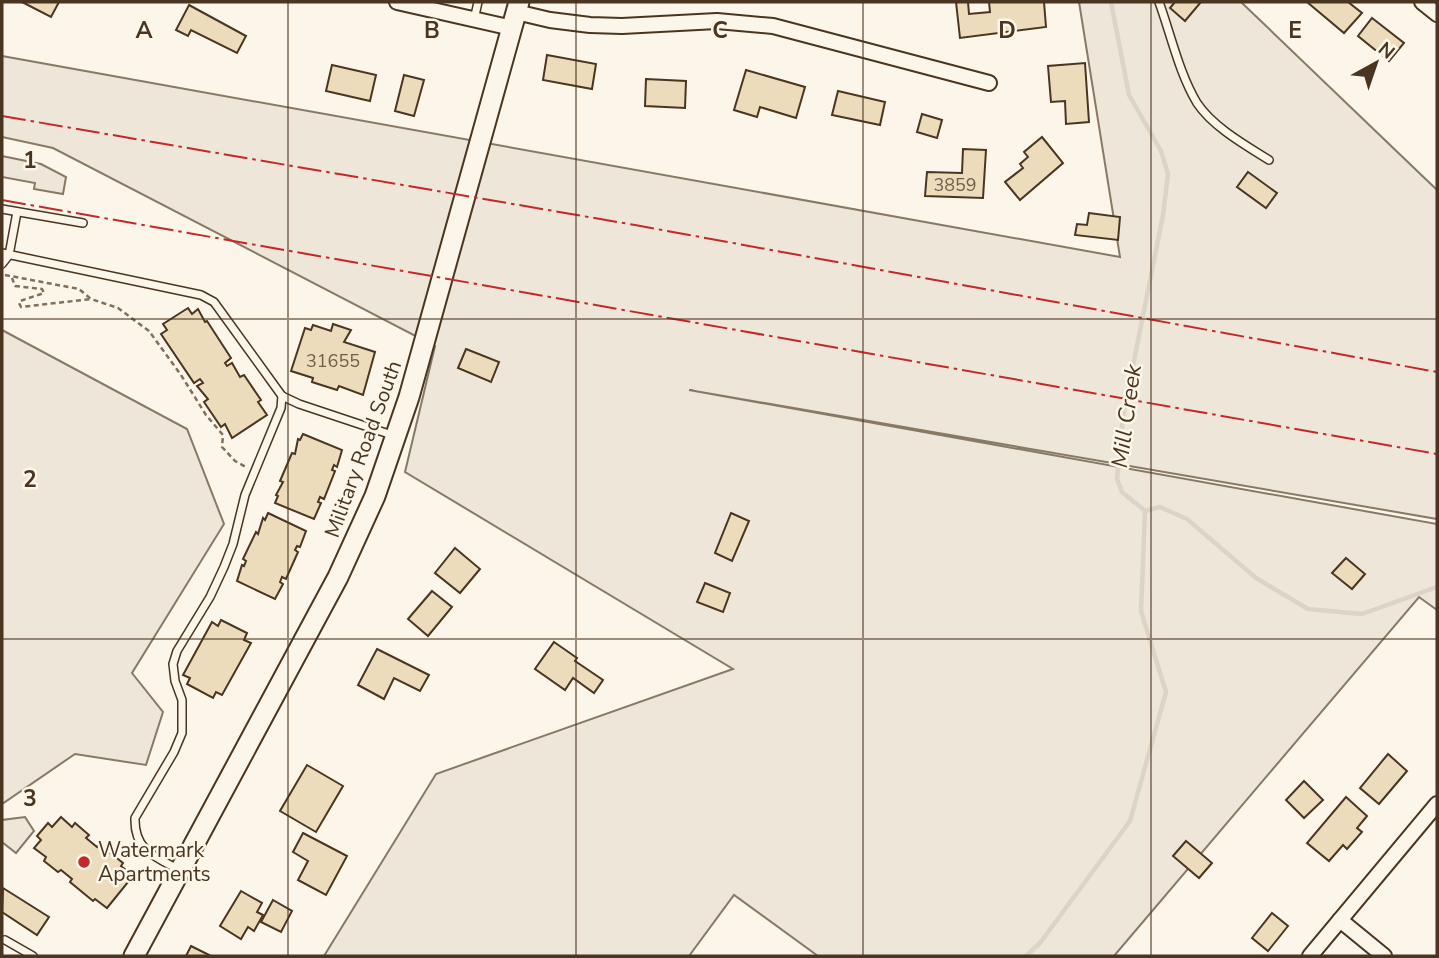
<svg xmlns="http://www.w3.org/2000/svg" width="1439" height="958" font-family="'Nunito Sans',sans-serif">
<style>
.green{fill:#ede6d9;stroke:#887966;stroke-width:2}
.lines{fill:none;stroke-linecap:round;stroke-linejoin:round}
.stream{stroke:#dcd4c6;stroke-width:4.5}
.building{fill:#ecdcbc;stroke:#4a3520;stroke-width:2}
.service-casing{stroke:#4a3520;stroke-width:10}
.minor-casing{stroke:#4a3520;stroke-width:18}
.secondary-casing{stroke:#4a3520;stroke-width:23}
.path{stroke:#7f6f5c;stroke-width:2.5;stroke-dasharray:5 3.5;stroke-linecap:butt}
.service{stroke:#fbf6e9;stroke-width:7}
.minor{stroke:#fbf6e9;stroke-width:14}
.secondary{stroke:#fbf6e9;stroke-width:19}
.power{stroke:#c62828;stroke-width:2;stroke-dasharray:24 5 3.5 5;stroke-linecap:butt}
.grid{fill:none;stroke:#4a3520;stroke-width:2;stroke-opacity:0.55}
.poi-dot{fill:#c62828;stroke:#fbf6e9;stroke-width:2.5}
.labels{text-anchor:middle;stroke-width:5;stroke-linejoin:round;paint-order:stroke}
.number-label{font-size:18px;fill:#725f47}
.street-label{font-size:21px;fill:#4a3520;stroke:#fbf6e9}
.poi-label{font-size:21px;fill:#4a3520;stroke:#fbf6e9;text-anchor:start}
.water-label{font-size:23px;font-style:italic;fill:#4a3520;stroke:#fbf6e9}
.grid-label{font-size:23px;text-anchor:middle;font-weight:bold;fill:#4a3520;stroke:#fbf6e9;stroke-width:5;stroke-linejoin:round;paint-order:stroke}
</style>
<rect width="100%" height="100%" fill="#fbf6e9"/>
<g class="green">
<path d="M1079 2H1241L1437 190V519L689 390 1437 524V610L1419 597 1114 956H818L734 895 689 956H324L436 774 733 669 405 472 435 346 53 148 2 137V56L1120 257Z"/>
<path d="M2 156 41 164 66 177 63 194 34 189 35 183 2 177Z"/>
<path d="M2 330 187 429 224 524 132 673 163 712 146 765 75 754 2 804Z"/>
<path d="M25 817 34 831 16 853 2 842V820Z"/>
</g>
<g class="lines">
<g class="stream">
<path d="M1145 511 1160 507 1187 519 1256 578 1308 609 1362 614 1437 587"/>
<path d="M1026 956 1040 943 1130 821 1166 692 1141 611 1145 511 1122 492 1117 479 1123 416 1163 215 1168 174 1161 151 1129 95 1111 2"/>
</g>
</g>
<g class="building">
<path d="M22 2H59L51 17Z"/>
<path d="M956 2H968L969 14 990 12 989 2H1044L1046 27 960 38Z"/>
<path d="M1175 2H1201L1185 21 1170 8Z"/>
<path d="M1307 2H1348L1362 13 1344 33Z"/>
<path d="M189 5 246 36 237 53 191 30 188 36 176 30Z"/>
<path d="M1372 18 1404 43 1389 61 1358 36Z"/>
<path d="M547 55 596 64 592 89 543 80Z"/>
<path d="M1085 63 1089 122 1066 124 1065 101 1051 102 1048 66Z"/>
<path d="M332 65 376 75 370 101 326 91Z"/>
<path d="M746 70 805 87 796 118 760 107 757 117 734 110Z"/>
<path d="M404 75 424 80 414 116 395 111Z"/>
<path d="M646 79 686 81 685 108 645 106Z"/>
<path d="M838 91 885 102 880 125 832 115Z"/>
<path d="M922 114 942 120 937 138 917 132Z"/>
<path d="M1042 137 1063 163 1020 200 1005 182 1023 168 1020 164 1028 157 1024 152Z"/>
<path d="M963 149 986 150 983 198 925 196 927 172 962 173Z"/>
<path d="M1248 172 1277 193 1266 208 1237 187Z"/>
<path d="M1089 213 1120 217 1118 240 1075 235 1077 224 1087 225Z"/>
<path d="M188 308 192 314 198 309 205 322 207 321 231 358 225 363 227 366 232 363 240 377 244 375 261 400 258 402 267 415 232 438 225 424 221 427 204 402 208 399 197 386 203 383 200 379 194 383 161 334 167 330 163 324Z"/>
<path d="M333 324 351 330 344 342 375 352 363 395 339 386 337 390 312 382 313 378 291 371 305 328 311 330 313 325 331 331Z"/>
<path d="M466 349 499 362 491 382 458 368Z"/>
<path d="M303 434 342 450 337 467 334 465 332 470 335 471 324 499 320 497 318 502 321 503 314 519 275 503 278 496 276 495 283 482 280 481 292 453 295 454 298 439 300 440Z"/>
<path d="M268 513 306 531 300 547 297 546 295 550 298 552 286 579 282 577 280 582 283 584 275 599 237 581 242 565 244 566 246 561 243 559 256 532 258 534 263 518 265 520Z"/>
<path d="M731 513 749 521 732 561 715 553Z"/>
<path d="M455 548 480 569 460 593 435 573Z"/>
<path d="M1346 558 1365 574 1352 589 1332 573Z"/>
<path d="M705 583 730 593 723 612 697 602Z"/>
<path d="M432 591 452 607 428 636 408 619Z"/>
<path d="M221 620 247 633 244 640 251 643 222 695 216 692 213 698 187 684 190 678 183 675 212 622 218 626Z"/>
<path d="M554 642 577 658 575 661 603 680 594 693 573 678 565 690 535 669Z"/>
<path d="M377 649 429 675 420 691 394 678 384 699 358 685Z"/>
<path d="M1388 754 1407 771 1379 804 1360 788Z"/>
<path d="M307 765 343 786 316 832 280 811Z"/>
<path d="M1304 781 1323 800 1304 818 1286 800Z"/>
<path d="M1346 797 1367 816 1357 828 1362 832 1347 849 1343 845 1329 861 1307 843Z"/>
<path d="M61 817 72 827 75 823 89 835 86 838 97 847 99 844 123 863 121 866 133 876 107 908 95 899 93 901 70 882 72 879 61 870 58 872 44 861 46 857 34 848 41 840 37 836 48 823 52 827Z"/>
<path d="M303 833 347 856 326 895 298 880 308 861 293 852Z"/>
<path d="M1186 841 1212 863 1199 878 1173 856Z"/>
<path d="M3 888 49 917 37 935 2 912Z"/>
<path d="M241 891 262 903 257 912 263 915 254 931 248 927 241 939 220 926Z"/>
<path d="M273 900 292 911 281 932 261 922Z"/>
<path d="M1272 913 1288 926 1268 951 1252 938Z"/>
<path d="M191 946 211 956H186Z"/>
</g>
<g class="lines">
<g class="service-casing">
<g id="service">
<path d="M1159 2C1171 35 1179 73 1197 103 1213 127 1245 145 1269 160"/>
<path d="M474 20 478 2"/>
<path d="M2 209 83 223"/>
<path d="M2 253 201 295 214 302 282 396 299 404 395 436"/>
<path d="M2 264 9 255 17 212"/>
<path d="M178 869C153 856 134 849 135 818L174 752 182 733V700L175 681 173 664 177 651 210 597 224 567 233 544 245 495 281 408 282 396"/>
<path d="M5 940 33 956"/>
</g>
</g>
<g class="minor-casing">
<g id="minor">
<path d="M397 2 512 28"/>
<path d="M1422 2 1437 14"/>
<path d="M516 12 550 20 590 25 622 26 717 21 773 26 989 83"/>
<path d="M1340 920 1384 956"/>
<path d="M1310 956 1437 804"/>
</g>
</g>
<g class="secondary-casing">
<path id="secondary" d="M134 956 338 577 375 496 409 397 519 2"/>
</g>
<g class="path">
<path d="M5 275 79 289 91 299 118 308 149 331 181 375 206 415 223 435 222 447 235 461 246 467"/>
<path d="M12 278 15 286 42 289 44 293 20 301 19 303 21 307 91 299"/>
</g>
<use href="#service" class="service"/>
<use href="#minor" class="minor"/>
<use href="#secondary" class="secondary"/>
<g class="power">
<path d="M2 116 635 225 1437 372"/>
<path d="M2 200 1437 454"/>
</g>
</g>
<path class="grid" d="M288 2V956M576 2V956M863 2V956M1151 2V956M2 319H1437M2 639H1437"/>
<circle class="poi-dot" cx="84" cy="862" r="7"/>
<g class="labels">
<g class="number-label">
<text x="955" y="191">3859</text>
<text x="333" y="367">31655</text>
</g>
<g class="street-label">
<text transform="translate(363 449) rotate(-70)" y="7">Military Road South</text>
</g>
<g class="poi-label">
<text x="98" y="857">Watermark<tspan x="98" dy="24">Apartments</tspan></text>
</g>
<g class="water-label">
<text transform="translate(1126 416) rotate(-82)" y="8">Mill Creek</text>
</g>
</g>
<g class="grid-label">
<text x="144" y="38">A</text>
<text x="432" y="38">B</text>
<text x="720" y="38">C</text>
<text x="1007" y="38">D</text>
<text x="1295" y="38">E</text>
<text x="30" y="168">1</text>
<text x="30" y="487">2</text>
<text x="30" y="806">3</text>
</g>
<rect width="1439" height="958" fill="none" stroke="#4a3520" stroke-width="7"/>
<g transform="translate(1376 63) rotate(40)" stroke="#fbf6e9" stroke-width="5" paint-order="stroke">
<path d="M0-5L12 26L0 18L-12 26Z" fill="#4a3520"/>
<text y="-10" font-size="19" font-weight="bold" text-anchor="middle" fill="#4a3520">N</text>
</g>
</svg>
